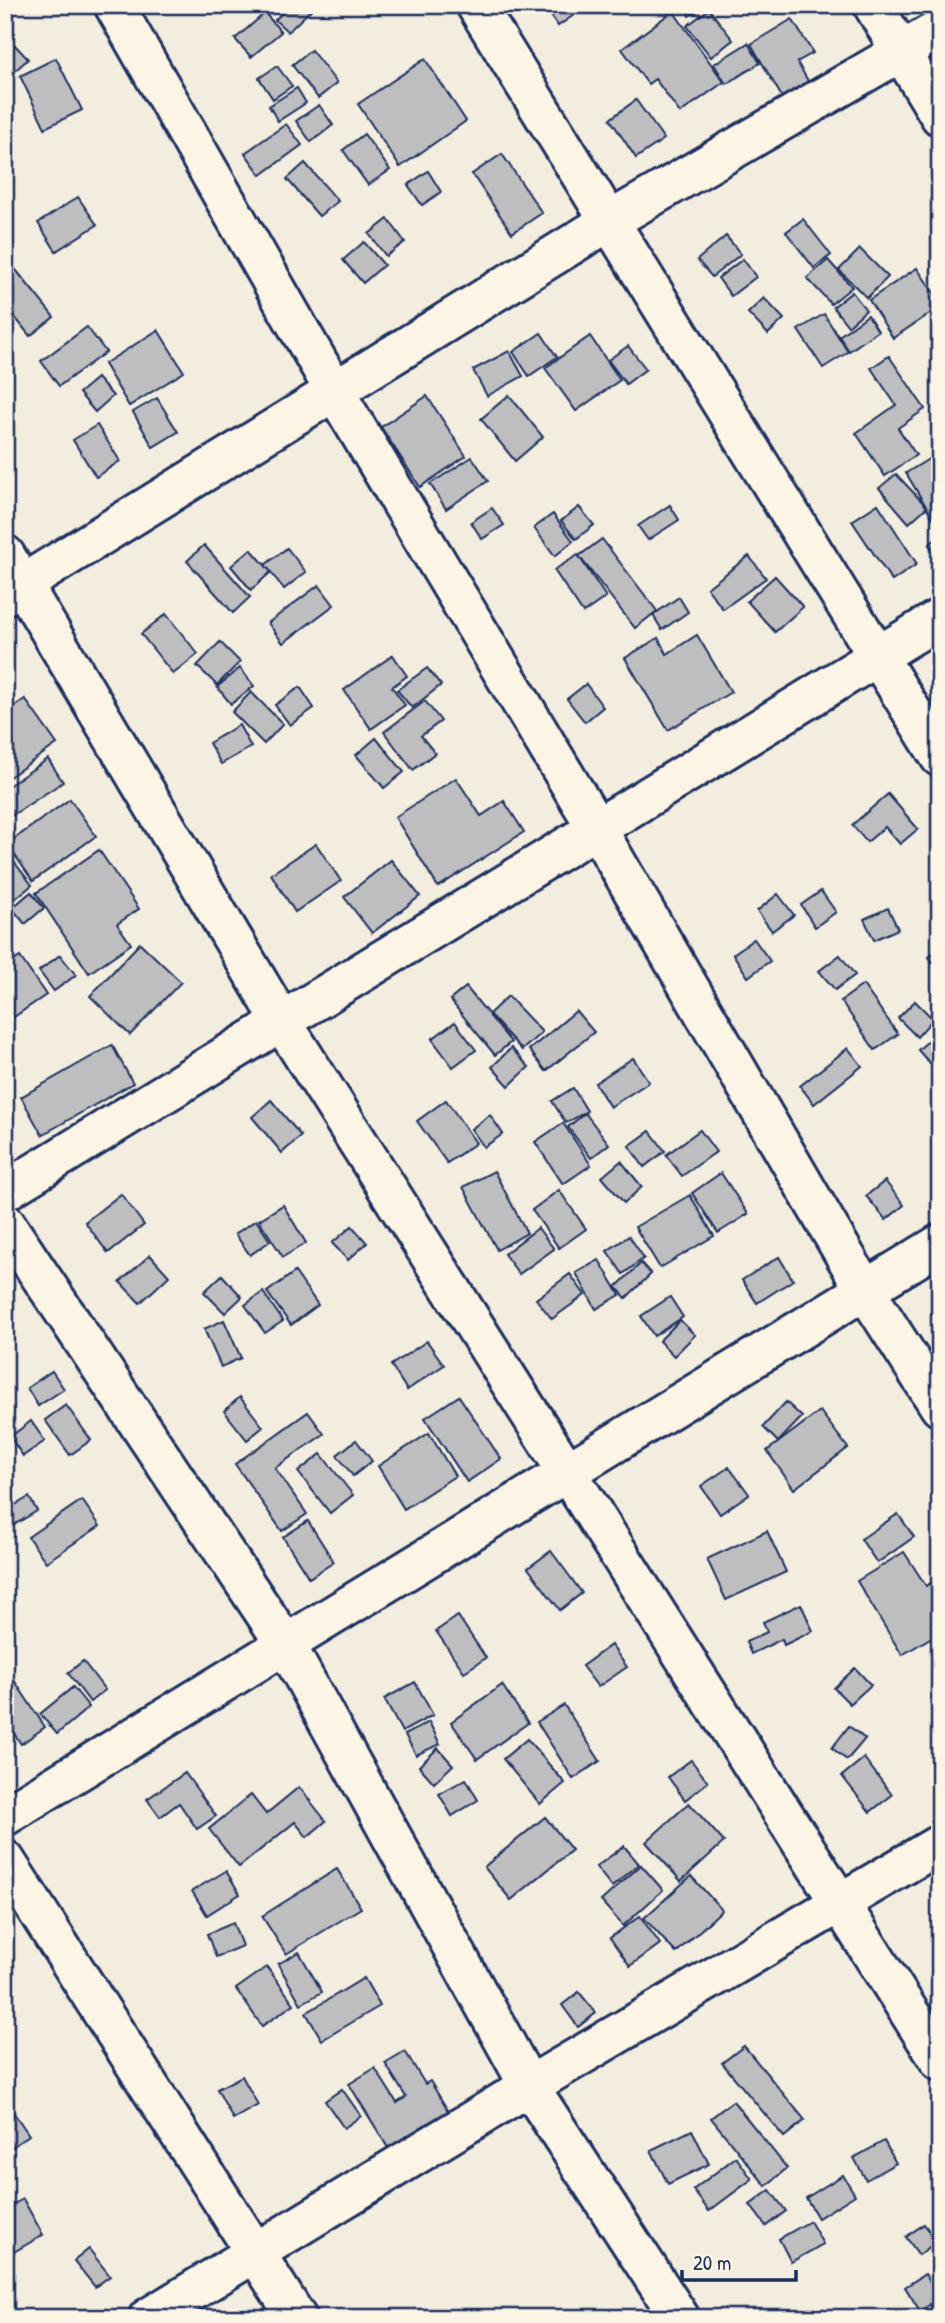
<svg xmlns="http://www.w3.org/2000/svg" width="945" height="2323" font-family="'Patrick Hand',sans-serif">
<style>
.building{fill:#bebec0;stroke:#1b2f5e;stroke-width:2}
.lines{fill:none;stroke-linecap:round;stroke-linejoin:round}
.minor-casing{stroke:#1b2f5e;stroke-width:44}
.minor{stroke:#fcf5e5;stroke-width:38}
</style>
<rect width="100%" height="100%" fill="#f3ede0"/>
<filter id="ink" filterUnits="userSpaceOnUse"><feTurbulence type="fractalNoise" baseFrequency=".0143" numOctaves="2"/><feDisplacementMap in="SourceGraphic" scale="14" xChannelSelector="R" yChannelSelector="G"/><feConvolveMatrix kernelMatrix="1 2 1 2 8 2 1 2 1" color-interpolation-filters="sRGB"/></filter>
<g filter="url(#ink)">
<g class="building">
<path d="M290 5H316L288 32 275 20Z"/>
<path d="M544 5H568L574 15 558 26Z"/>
<path d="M684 5H711L689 16Z"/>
<path d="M709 9 733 40 711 57 687 26Z"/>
<path d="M673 11 724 82 680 113 655 79 648 84 622 49Z"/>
<path d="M265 13 281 32 251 57 235 39Z"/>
<path d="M792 19 813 53 797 62 808 81 782 97 751 44Z"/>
<path d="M12 42 28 59 6 79 5 48Z"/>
<path d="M748 43 760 63 726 84 714 64Z"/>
<path d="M311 50 337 83 318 98 292 65Z"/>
<path d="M56 58 82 110 45 128 20 76Z"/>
<path d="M425 59 466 121 400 167 358 104Z"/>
<path d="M277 66 292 86 273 99 259 78Z"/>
<path d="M297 88 306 103 278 121 269 106Z"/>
<path d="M636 100 664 139 636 158 610 119Z"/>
<path d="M319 105 333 125 311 142 296 121Z"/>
<path d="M286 124 302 145 261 175 245 153Z"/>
<path d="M364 134 390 170 368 185 343 150Z"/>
<path d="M502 154 542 213 512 233 472 174Z"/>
<path d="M305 163 338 201 319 216 287 179Z"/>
<path d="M428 171 441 192 422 205 408 185Z"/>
<path d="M78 197 97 225 56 251 38 223Z"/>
<path d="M388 219 405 242 386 256 369 234Z"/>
<path d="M803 219 831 255 814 268 786 232Z"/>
<path d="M726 236 741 254 712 277 697 260Z"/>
<path d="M364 242 384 265 363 283 343 260Z"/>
<path d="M860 249 888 277 867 298 839 270Z"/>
<path d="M743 259 756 277 731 296 718 278Z"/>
<path d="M828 260 852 287 831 304 807 278Z"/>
<path d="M917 268 940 302V307L893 338 869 300Z"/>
<path d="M16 270 54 317 30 336 5 305V279Z"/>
<path d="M852 292 866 310 848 326 833 307Z"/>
<path d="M764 298 784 319 768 334 748 313Z"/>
<path d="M824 314 848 352 823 368 798 330Z"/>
<path d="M868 315 878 331 849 351 839 336Z"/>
<path d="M87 327 106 352 59 386 41 361Z"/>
<path d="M158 330 184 372 129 406 104 364Z"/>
<path d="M541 333 557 357 529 376 513 352Z"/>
<path d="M590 336 620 380 576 411 545 368Z"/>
<path d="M628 346 646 369 626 384 608 360Z"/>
<path d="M509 351 523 376 487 396 473 370Z"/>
<path d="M889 356 925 409 898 428 916 455 885 476 856 433 896 405 871 368Z"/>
<path d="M97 378 113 396 95 412 79 393Z"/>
<path d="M509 395 543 437 515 461 481 419Z"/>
<path d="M427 396 466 456 420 487 381 427Z"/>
<path d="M157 398 178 432 153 447 133 412Z"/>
<path d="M97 425 120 461 96 477 73 440Z"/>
<path d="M940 452V513L933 518 906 473Z"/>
<path d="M472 457 488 481 446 509 430 484Z"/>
<path d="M896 474 927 507 909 523 879 488Z"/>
<path d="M878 504 917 564 892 581 852 521Z"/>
<path d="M670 505 679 520 648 540 638 526Z"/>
<path d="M579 507 594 525 576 539 561 521Z"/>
<path d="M492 508 504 525 482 539 471 522Z"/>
<path d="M553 514 573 541 555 556 534 528Z"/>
<path d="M940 535V557L929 545Z"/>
<path d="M602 539 657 611 635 628 579 556Z"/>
<path d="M204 545 250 597 233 613 187 561Z"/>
<path d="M287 548 306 572 284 589 265 565Z"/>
<path d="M251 549 271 572 251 590 231 566Z"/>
<path d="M578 555 606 597 583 613 554 570Z"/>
<path d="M749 556 766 578 723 609 707 588Z"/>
<path d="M775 576 803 607 775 632 747 601Z"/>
<path d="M319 585 334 605 283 643 268 623Z"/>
<path d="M679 597 688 612 662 630 653 615Z"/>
<path d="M166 614 198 654 173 674 141 634Z"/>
<path d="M697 635 731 692 668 730 625 658 658 638 667 654Z"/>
<path d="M220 642 240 662 217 685 197 666Z"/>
<path d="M393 655 407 676 392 687 405 705 371 729 344 690Z"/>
<path d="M240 668 254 686 231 704 217 687Z"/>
<path d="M427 668 441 685 412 708 397 690Z"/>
<path d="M586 684 603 707 585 722 567 699Z"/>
<path d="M300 687 314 708 290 725 275 705Z"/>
<path d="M251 692 283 724 264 744 232 712Z"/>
<path d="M25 699 57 744 8 778 5 775V713Z"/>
<path d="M425 701 441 721 421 736 435 753 413 770 384 732Z"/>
<path d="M239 725 251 747 221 764 209 743Z"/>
<path d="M376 738 404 772 384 788 356 755Z"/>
<path d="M48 759 63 782 5 820V788Z"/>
<path d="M456 778 481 816 504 801 524 832 438 887 395 817Z"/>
<path d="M888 794 918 829 900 844 885 827 867 842 852 825Z"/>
<path d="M70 799 96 836 33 881 7 844Z"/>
<path d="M316 844 341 881 295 912 271 874Z"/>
<path d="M5 850 32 885 5 907Z"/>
<path d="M99 850 139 909 117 924 131 944 89 973 36 893Z"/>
<path d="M391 860 420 896 372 933 344 897Z"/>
<path d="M821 891 836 912 815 927 801 905Z"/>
<path d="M31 892 44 908 25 924 12 908Z"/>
<path d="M778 894 794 915 772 931 757 911Z"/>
<path d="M888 908 898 929 874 940 864 919Z"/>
<path d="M754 939 770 961 748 977 733 954Z"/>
<path d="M140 943 181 982 130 1035 90 996Z"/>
<path d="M940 949V973L929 957Z"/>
<path d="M60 955 76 975 54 991 39 971Z"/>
<path d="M840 955 855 975 835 990 819 971Z"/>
<path d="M20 957 46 995 5 1023V967Z"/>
<path d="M863 985 898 1034 875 1050 841 1001Z"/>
<path d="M466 987 511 1042 495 1055 450 1000Z"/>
<path d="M508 996 542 1032 522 1050 489 1014Z"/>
<path d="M915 1001 933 1019 917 1037 898 1018Z"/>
<path d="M576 1011 594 1032 546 1071 529 1050Z"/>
<path d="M455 1022 476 1050 453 1067 432 1039Z"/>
<path d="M940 1030V1075L918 1050Z"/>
<path d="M112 1045 133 1083 42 1135 21 1097Z"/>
<path d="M511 1048 529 1067 509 1086 492 1067Z"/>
<path d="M848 1048 862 1066 814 1104 800 1086Z"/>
<path d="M633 1058 649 1082 610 1107 595 1083Z"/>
<path d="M573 1088 587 1111 566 1123 552 1101Z"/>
<path d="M271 1100 301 1136 282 1153 252 1117Z"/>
<path d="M446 1100 476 1143 447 1163 417 1121Z"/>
<path d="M585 1113 609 1144 591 1158 568 1127Z"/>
<path d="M490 1115 503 1134 484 1147 471 1129Z"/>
<path d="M563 1123 591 1165 563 1184 535 1142Z"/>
<path d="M700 1130 716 1152 682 1176 666 1155Z"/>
<path d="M650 1131 665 1151 644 1167 629 1146Z"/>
<path d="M621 1161 642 1187 624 1203 602 1177Z"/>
<path d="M494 1171 527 1233 497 1250 463 1187Z"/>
<path d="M721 1173 748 1214 718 1233 692 1193Z"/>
<path d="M885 1181 904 1205 886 1220 866 1196Z"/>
<path d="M559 1190 586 1229 559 1248 532 1210Z"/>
<path d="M121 1194 144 1225 108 1253 85 1222Z"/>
<path d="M690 1195 714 1236 660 1268 635 1227Z"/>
<path d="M283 1205 306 1243 283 1257 259 1220Z"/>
<path d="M256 1220 270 1241 250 1255 235 1234Z"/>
<path d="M352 1226 367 1243 348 1260 332 1243Z"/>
<path d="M538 1228 554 1249 519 1274 504 1254Z"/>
<path d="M629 1236 644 1258 623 1274 607 1251Z"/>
<path d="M150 1255 169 1276 140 1303 120 1282Z"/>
<path d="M779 1257 793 1280 757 1303 742 1280Z"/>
<path d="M599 1260 620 1295 596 1309 576 1273Z"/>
<path d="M641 1263 651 1274 626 1298 616 1287Z"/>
<path d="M295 1272 318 1305 291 1325 267 1292Z"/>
<path d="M570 1274 585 1295 552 1319 536 1299Z"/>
<path d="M222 1275 242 1297 225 1313 204 1292Z"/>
<path d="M263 1292 283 1321 265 1333 245 1305Z"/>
<path d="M670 1297 683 1317 654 1336 641 1316Z"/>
<path d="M224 1320 241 1358 221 1367 204 1329Z"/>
<path d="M680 1320 695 1335 674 1356 659 1341Z"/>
<path d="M427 1341 444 1365 407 1390 391 1365Z"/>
<path d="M52 1371 64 1389 38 1406 27 1388Z"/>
<path d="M459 1396 501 1459 467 1482 425 1418Z"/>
<path d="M240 1397 263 1427 247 1440 224 1411Z"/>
<path d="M786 1402 802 1417 778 1442 763 1427Z"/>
<path d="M66 1405 91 1440 70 1455 45 1420Z"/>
<path d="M820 1411 848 1448 794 1489 767 1451Z"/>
<path d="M308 1412 324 1434 275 1468 307 1514 282 1531 235 1464Z"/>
<path d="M31 1421 45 1441 23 1456 10 1437Z"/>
<path d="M429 1433 455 1476 404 1509 378 1466Z"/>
<path d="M356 1440 372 1461 353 1476 337 1455Z"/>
<path d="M321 1454 353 1495 330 1513 298 1472Z"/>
<path d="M729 1467 749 1494 720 1514 701 1486Z"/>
<path d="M29 1497 37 1511 12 1526 5 1511Z"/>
<path d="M82 1500 100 1526 46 1562 28 1537Z"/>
<path d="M898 1514 914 1537 877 1563 861 1539Z"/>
<path d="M308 1521 334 1562 309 1578 283 1537Z"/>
<path d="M767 1531 786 1572 726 1600 707 1559Z"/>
<path d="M551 1551 582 1593 560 1610 528 1568Z"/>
<path d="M904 1552 926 1586 934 1581 940 1591V1632L902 1655 857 1581Z"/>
<path d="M801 1604 813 1631 784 1645 782 1639 751 1654 746 1642 767 1632 763 1622Z"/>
<path d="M458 1616 486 1658 464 1672 436 1631Z"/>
<path d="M611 1645 627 1667 598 1687 582 1666Z"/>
<path d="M83 1661 105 1690 90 1702 68 1673Z"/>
<path d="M855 1668 871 1685 850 1704 834 1688Z"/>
<path d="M10 1674 45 1727 21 1744 5 1720V1677Z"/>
<path d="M415 1682 433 1715 402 1732 384 1699Z"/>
<path d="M502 1685 528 1723 477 1759 451 1722Z"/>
<path d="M73 1687 89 1707 57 1734 40 1714Z"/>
<path d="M564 1705 600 1761 573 1779 537 1722Z"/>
<path d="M429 1722 440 1744 416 1755 405 1735Z"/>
<path d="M849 1726 865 1739 847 1760 832 1748Z"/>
<path d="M527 1739 565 1783 540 1804 503 1759Z"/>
<path d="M438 1748 453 1765 434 1783 419 1766Z"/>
<path d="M864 1758 892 1795 870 1812 842 1776Z"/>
<path d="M691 1760 708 1782 685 1800 668 1777Z"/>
<path d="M185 1773 216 1816 197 1829 179 1803 160 1817 147 1799Z"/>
<path d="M466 1779 478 1800 452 1816 439 1794Z"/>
<path d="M299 1787 326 1821 307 1837 295 1822 239 1867 209 1829 251 1795 266 1814Z"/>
<path d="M689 1803 724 1842 681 1881 646 1842Z"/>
<path d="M545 1817 572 1850 511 1900 484 1867Z"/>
<path d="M624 1846 639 1864 612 1887 596 1867Z"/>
<path d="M641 1865 663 1890 623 1926 601 1901Z"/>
<path d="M337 1869 361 1908 286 1954 262 1916Z"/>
<path d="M226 1871 240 1894 207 1915 192 1891Z"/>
<path d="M691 1876 722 1910 676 1953 644 1918Z"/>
<path d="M640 1916 660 1944 630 1966 610 1938Z"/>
<path d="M233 1923 242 1946 216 1957 207 1934Z"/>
<path d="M299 1952 322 1992 301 2004 278 1964Z"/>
<path d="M267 1967 294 2004 262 2026 236 1989Z"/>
<path d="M364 1978 380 2006 322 2040 306 2013Z"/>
<path d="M579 1992 596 2013 578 2027 562 2005Z"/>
<path d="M744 2046 805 2120 784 2137 722 2063Z"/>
<path d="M405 2051 425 2084 430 2081 450 2114 390 2151 349 2084 375 2068 397 2103 406 2097 385 2063Z"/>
<path d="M242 2076 258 2105 233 2119 217 2089Z"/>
<path d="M342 2089 361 2116 344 2128 325 2101Z"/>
<path d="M5 2100 29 2135 5 2152Z"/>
<path d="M733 2101 787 2168 766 2186 711 2118Z"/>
<path d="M692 2130 709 2164 668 2184 651 2150Z"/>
<path d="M884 2141 896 2163 866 2180 854 2158Z"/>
<path d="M736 2157 752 2179 709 2211 693 2190Z"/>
<path d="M843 2175 855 2195 818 2218 806 2198Z"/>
<path d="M770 2190 786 2211 766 2226 750 2205Z"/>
<path d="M23 2199 43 2235 5 2257V2209Z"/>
<path d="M810 2221 823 2244 791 2262 779 2239Z"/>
<path d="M924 2224 937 2241 919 2255 906 2237Z"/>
<path d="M89 2249 110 2276 95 2287 74 2261Z"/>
<path d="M925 2274 940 2298 920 2311 905 2287Z"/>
</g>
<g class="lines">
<g class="minor-casing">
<g id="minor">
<path d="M114 5 335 392 597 829 865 1290 940 1407"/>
<path d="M476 5 940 757"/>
<path d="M873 5 940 116"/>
<path d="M5 555 282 1022 940 2061"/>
<path d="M5 595 608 222 940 29"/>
<path d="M5 1191 940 618"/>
<path d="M5 1223 286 1645 529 2086 680 2318"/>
<path d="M5 1816 940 1244"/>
<path d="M5 1860 297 2318"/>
<path d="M148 2318 529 2086 940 1844"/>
</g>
</g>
<use href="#minor" class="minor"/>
</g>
</g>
<rect width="945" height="2323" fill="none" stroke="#fcf5e5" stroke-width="28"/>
<rect x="14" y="14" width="917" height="2295" fill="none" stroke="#1b2f5e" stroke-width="2.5" filter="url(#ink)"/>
<path d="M682 2270v10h114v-10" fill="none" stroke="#1b2f5e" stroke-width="3.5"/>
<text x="693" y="2270" font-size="21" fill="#1b2f5e" stroke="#fcf5e5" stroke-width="5" paint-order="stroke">20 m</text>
</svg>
